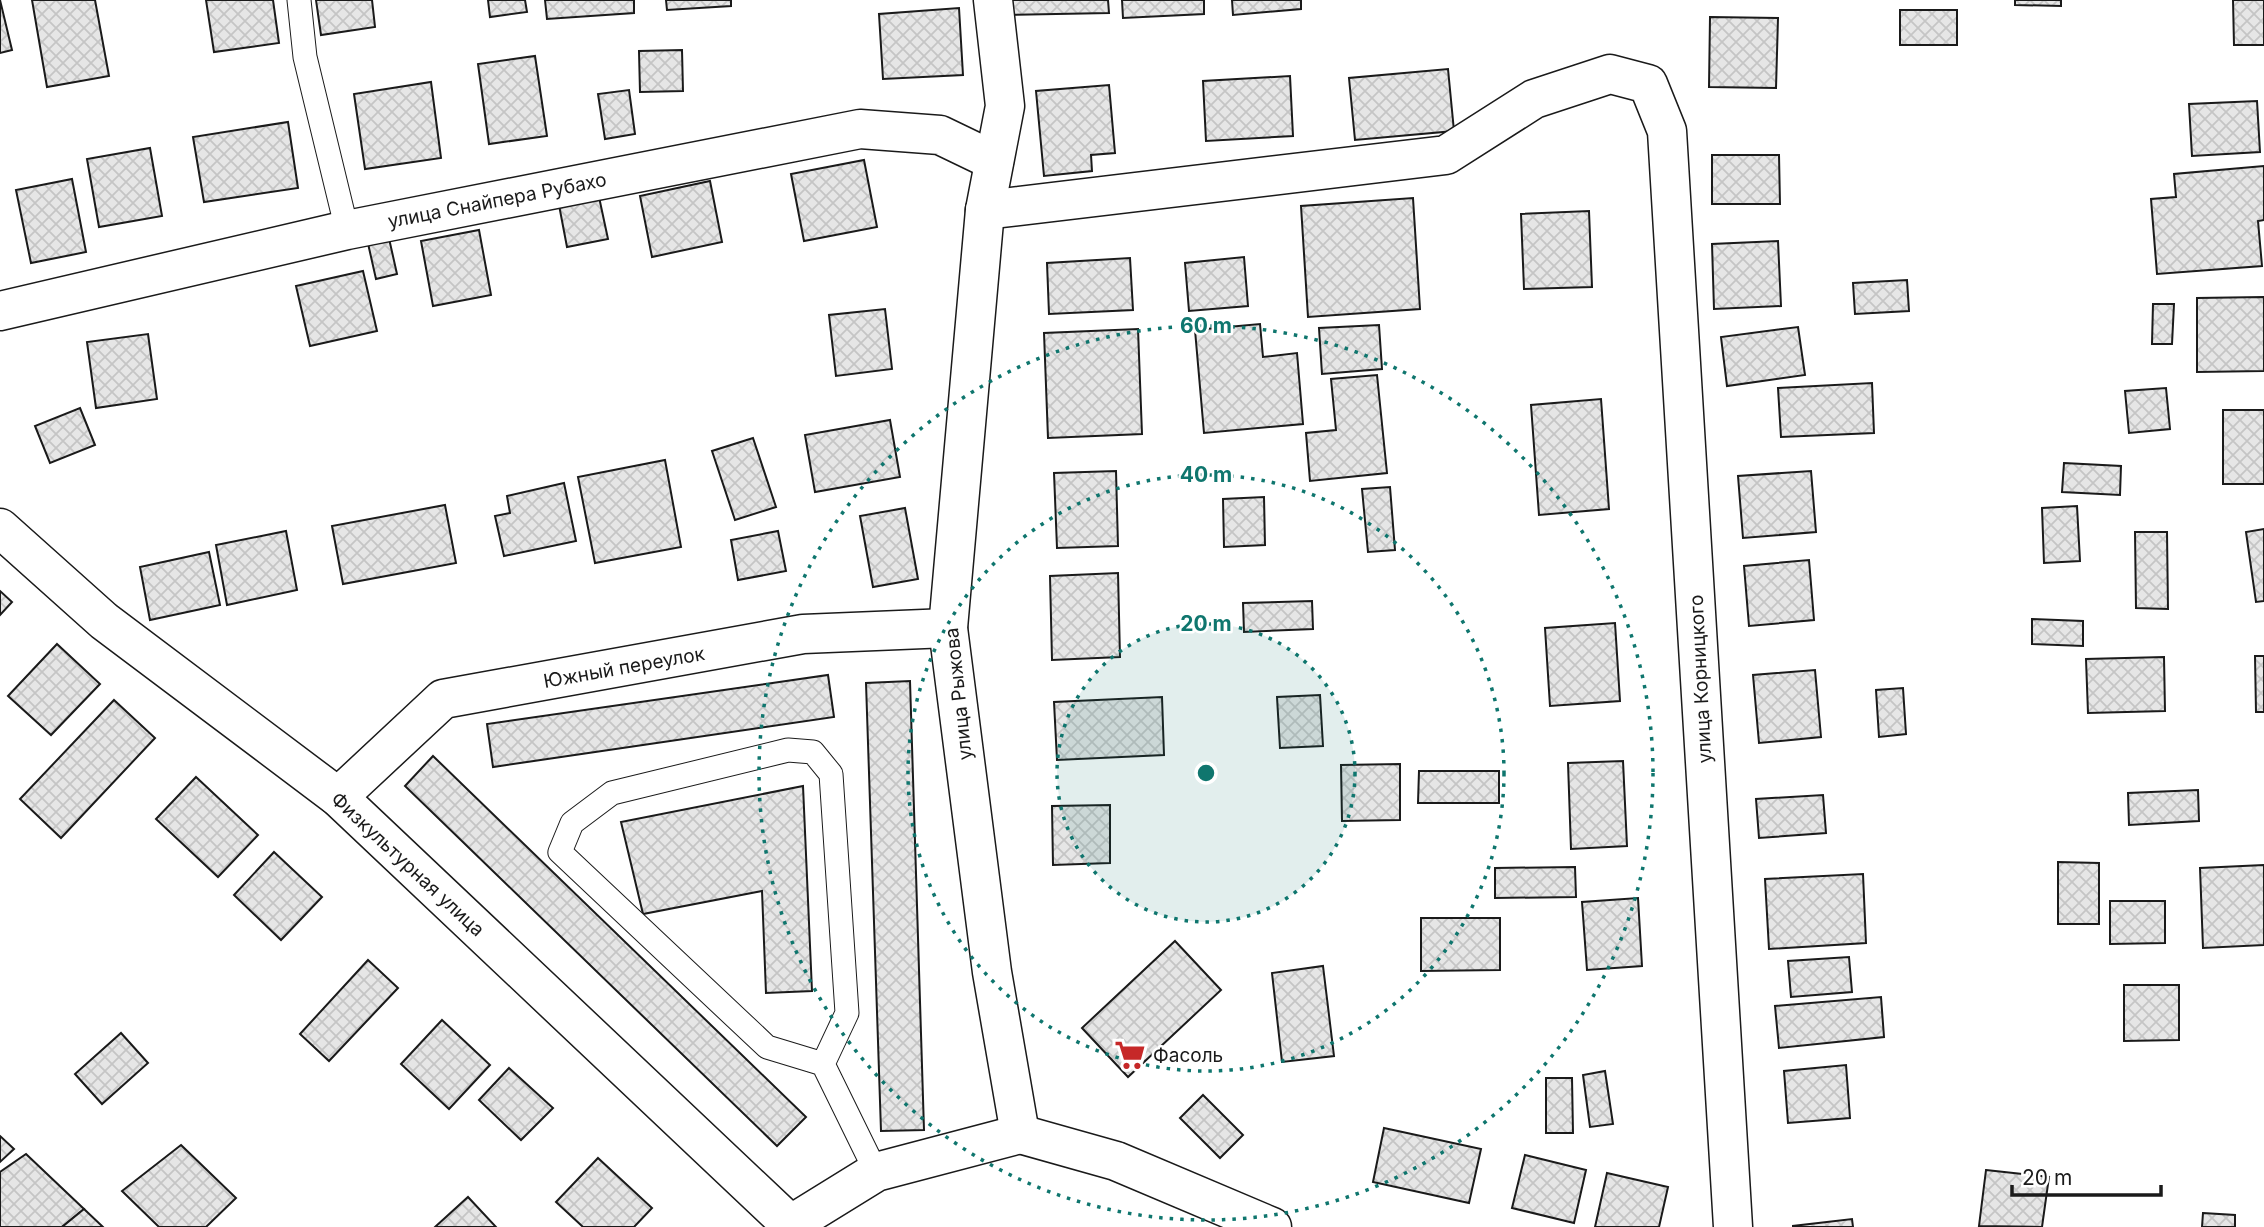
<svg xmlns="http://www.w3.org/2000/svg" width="2264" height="1227" font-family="Inter,sans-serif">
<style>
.building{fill:url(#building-cross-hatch);stroke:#1a1a1a;stroke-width:2}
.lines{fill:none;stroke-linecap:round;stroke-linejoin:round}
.service-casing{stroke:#1a1a1a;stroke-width:25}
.minor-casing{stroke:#1a1a1a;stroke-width:41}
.service{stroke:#fff;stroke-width:23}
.minor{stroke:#fff;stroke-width:38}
.ring{fill:none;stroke:#0f766e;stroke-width:3.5;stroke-dasharray:3.5 7}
.labels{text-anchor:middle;stroke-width:5;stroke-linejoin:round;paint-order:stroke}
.street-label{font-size:19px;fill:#1a1a1a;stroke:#fff}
.poi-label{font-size:19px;fill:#1a1a1a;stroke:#fff;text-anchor:start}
.centre{fill:#0f766e;stroke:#fff;stroke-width:3.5}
.ring-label{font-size:21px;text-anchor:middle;font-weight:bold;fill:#0f766e;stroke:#fff;stroke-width:5;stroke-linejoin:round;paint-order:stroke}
</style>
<defs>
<pattern id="building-cross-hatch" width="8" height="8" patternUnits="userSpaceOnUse" patternTransform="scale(1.75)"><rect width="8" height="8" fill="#e6e6e6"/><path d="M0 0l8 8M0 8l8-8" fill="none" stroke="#c5c5c5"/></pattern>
</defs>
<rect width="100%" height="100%" fill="#fff"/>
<g class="building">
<path d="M0 0 12 50 0 53Z"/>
<path d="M32 0H95L109 76 47 87Z"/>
<path d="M206 0H273L279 43 214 52Z"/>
<path d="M316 0H372L375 27 321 35Z"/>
<path d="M488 0H525L527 12 490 17Z"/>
<path d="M545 0H634V13L547 19Z"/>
<path d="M666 0H731V6L667 10Z"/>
<path d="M1001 0H1108L1109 13 1002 15Z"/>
<path d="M1122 0H1204V14L1123 18Z"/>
<path d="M1232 0H1301V9L1233 15Z"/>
<path d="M2015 0H2061V6L2015 5Z"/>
<path d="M2233 0H2264V45H2234Z"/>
<path d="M959 8 963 75 883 79 879 14Z"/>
<rect x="1900" y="10" width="57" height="35"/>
<path d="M1710 17 1778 18 1776 88 1709 87Z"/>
<path d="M682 50 683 91 640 92 639 51Z"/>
<path d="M535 56 547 136 489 144 478 64Z"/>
<path d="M1448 69 1454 131 1355 140 1349 78Z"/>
<path d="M1290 76 1293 136 1206 141 1203 81Z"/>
<path d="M431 82 441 158 365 169 354 94Z"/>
<path d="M1109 85 1115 153 1091 155 1092 171 1044 176 1036 91Z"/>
<path d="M629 90 635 134 605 139 598 94Z"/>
<path d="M2257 101 2260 152 2192 156 2189 104Z"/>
<path d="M288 122 298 188 204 202 193 137Z"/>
<path d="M150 148 162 216 99 227 87 159Z"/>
<path d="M1712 155H1779L1780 204H1712Z"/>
<path d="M864 160 877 227 804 241 791 174Z"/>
<path d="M2264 166V220L2258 221 2262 266 2157 274 2151 199 2176 197 2174 174Z"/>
<path d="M72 179 86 252 31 263 16 190Z"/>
<path d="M710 181 722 242 652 257 640 196Z"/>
<path d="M599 197 608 239 567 247 559 205Z"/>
<path d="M1413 198 1420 309 1308 317 1301 206Z"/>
<path d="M1589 211 1592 287 1524 289 1521 214Z"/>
<path d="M479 230 491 295 433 306 421 241Z"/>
<path d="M388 234 397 274 376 279 367 239Z"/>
<path d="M1778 241 1781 306 1714 309 1712 244Z"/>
<path d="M1244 257 1248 306 1189 311 1185 263Z"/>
<path d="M1130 258 1133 310 1049 314 1047 263Z"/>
<path d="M363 271 377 331 310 346 296 286Z"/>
<path d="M1907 280 1909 311 1855 314 1853 283Z"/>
<path d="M2264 297V371L2197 372V298Z"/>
<path d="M2153 304H2174L2172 344H2152Z"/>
<path d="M885 309 892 369 836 376 829 315Z"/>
<path d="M1260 324 1263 357 1297 353 1303 424 1204 433 1195 330Z"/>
<path d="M1379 325 1382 369 1322 374 1319 328Z"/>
<path d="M1798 327 1805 375 1727 386 1721 337Z"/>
<path d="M1138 329 1142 434 1048 438 1044 333Z"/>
<path d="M148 334 157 399 96 408 87 342Z"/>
<path d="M1377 375 1387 473 1310 481 1306 433 1336 430 1331 379Z"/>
<path d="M1872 383 1874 433 1781 437 1778 388Z"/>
<path d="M2166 388 2170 429 2129 433 2125 391Z"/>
<path d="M1601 399 1609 509 1539 515 1531 405Z"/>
<path d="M80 408 95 445 50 463 35 426Z"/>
<rect x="2223" y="410" width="41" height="74"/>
<path d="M890 420 900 477 815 492 805 435Z"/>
<path d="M753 438 776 507 735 520 712 451Z"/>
<path d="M665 460 681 547 595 563 578 477Z"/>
<path d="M2064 463 2121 466 2120 495 2062 492Z"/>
<path d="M1116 471 1118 546 1057 548 1054 473Z"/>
<path d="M1811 471 1816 532 1743 538 1738 476Z"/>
<path d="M564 483 576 541 504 556 495 516 510 513 507 496Z"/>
<path d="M1390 487 1395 550 1368 552 1362 489Z"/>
<path d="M1264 497 1265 545 1224 547 1223 499Z"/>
<path d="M445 505 456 563 343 584 332 526Z"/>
<path d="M2077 506 2080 561 2044 563 2042 508Z"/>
<path d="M905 508 918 579 873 587 860 516Z"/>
<path d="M2264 529V601L2256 602 2246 532Z"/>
<path d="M286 531 297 590 227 605 216 545Z"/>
<path d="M778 531 786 571 738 580 731 540Z"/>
<path d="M2135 532H2167L2168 609 2136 608Z"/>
<path d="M209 552 220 605 150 620 140 567Z"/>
<path d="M1809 560 1814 620 1749 626 1744 566Z"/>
<path d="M1118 573 1120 657 1052 660 1050 576Z"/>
<path d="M0 591 12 602 0 615Z"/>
<path d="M1312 601 1313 629 1244 632 1243 603Z"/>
<path d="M2032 619 2083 621V646L2032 644Z"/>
<path d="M1615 623 1620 701 1550 706 1545 628Z"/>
<path d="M57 644 100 684 51 735 8 696Z"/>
<path d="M2255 656H2264V712H2256Z"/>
<path d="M2164 657 2165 711 2088 713 2086 659Z"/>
<path d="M1815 670 1821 737 1759 743 1753 675Z"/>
<path d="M828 675 834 717 493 767 487 724Z"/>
<path d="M910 681 924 1130 881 1131 866 683Z"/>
<path d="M1903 688 1906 734 1879 737 1876 690Z"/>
<path d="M1320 695 1323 746 1280 748 1277 697Z"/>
<path d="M1162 697 1164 755 1057 760 1054 702Z"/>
<path d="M114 700 155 738 61 838 20 799Z"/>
<path d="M433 756 806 1117 777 1146 405 786Z"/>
<path d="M1623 761 1627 846 1571 849 1568 763Z"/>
<path d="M1400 764V820L1342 821 1341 765Z"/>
<path d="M1419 771H1499V803H1418Z"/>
<path d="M196 777 258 835 218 877 156 819Z"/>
<path d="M803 786 812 991 766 993 762 891 643 914 621 822Z"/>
<path d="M2198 790 2199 821 2129 825 2128 793Z"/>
<path d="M1823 795 1826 833 1759 838 1756 799Z"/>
<path d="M1110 805V863L1053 865 1052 806Z"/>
<path d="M274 852 322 897 281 940 234 895Z"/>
<path d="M2058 862 2099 863V924H2058Z"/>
<path d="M2264 865V945L2203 948 2200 868Z"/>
<path d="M1575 867 1576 897 1495 898V868Z"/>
<path d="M1863 874 1866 943 1769 949 1765 879Z"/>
<path d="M1638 898 1642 966 1587 970 1582 902Z"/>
<path d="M2110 901H2165V943L2110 944Z"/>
<path d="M1421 918H1500V970L1421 971Z"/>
<path d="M1175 941 1221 990 1128 1077 1082 1028Z"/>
<path d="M1849 957 1852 992 1791 997 1788 961Z"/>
<path d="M368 960 398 988 329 1061 300 1034Z"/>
<path d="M1323 966 1334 1056 1282 1062 1272 973Z"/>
<path d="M2124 985H2179V1040L2124 1041Z"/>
<path d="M1881 997 1884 1037 1779 1048 1775 1006Z"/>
<path d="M442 1020 490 1065 449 1109 401 1064Z"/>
<path d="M121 1033 148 1063 102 1104 75 1074Z"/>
<path d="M1846 1065 1850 1118 1788 1123 1784 1071Z"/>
<path d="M509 1068 553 1108 521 1140 479 1100Z"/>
<path d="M1605 1071 1613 1124 1590 1127 1583 1075Z"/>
<path d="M1546 1078H1572L1573 1133H1546Z"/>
<path d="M1203 1095 1243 1135 1220 1158 1180 1118Z"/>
<path d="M1384 1128 1481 1149 1469 1203 1373 1182Z"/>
<path d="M0 1136 14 1149 0 1162Z"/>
<path d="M181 1145 236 1198 206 1227H159L122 1191Z"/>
<path d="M26 1154 84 1209 62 1227H0V1172Z"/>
<path d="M1525 1155 1586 1170 1574 1223 1512 1208Z"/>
<path d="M598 1158 652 1208 634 1227H583L556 1202Z"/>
<path d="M1986 1170 2049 1177 2042 1227 1979 1226Z"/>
<path d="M1607 1173 1668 1187 1659 1227H1595Z"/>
<path d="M468 1197 496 1227H435Z"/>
<path d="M84 1209 103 1227H62Z"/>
<path d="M2203 1213 2235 1215V1227H2202Z"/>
<path d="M1852 1219 1853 1227H1793V1226Z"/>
</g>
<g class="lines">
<g class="service-casing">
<g id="service">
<path d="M299 0 305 57 347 230"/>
<path d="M823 1064 847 1013 831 774 813 752 788 750 612 793 572 823 560 852 767 1047 823 1064 876 1172"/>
</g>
</g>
<g class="minor-casing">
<g id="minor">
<path d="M993 0 1005 106 985 210 948 628 992 972 1020 1134"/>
<path d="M985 210 1446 155 1534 99 1610 74 1648 84 1667 131 1733 1227"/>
<path d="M0 311 347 230 860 129 940 135 994 161"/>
<path d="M0 528 104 621 338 797 793 1227"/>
<path d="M338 797 443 699 803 634 948 628"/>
<path d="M1020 1134 1116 1161 1272 1227"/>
<path d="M787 1227 876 1172 1020 1134"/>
</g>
</g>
<use href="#service" class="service"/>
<use href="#minor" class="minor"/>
</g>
<circle cx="1206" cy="773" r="149" fill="#0f766e" fill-opacity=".12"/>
<g class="ring">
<circle cx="1206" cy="773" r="149"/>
<circle cx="1206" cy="773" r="298"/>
<circle cx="1206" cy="773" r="447"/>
</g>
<defs>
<g id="supermarket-bare" transform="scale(2.415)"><path d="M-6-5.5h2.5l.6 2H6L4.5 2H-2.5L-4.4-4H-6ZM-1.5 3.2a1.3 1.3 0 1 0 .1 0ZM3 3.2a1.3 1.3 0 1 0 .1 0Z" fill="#c62828" stroke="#fff" stroke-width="2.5" paint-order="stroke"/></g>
</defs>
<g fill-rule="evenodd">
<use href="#supermarket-bare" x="1130" y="1055"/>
</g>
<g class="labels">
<g class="street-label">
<text transform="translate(497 200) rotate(-11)" y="7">улица Снайпера Рубахо</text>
<text transform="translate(624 667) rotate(-10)" y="7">Южный переулок</text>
<text transform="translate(1700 679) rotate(-93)" y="7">улица Корницкого</text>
<text transform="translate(958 694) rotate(-96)" y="7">улица Рыжова</text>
<text transform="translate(408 864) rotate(43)" y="7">Физкультурная улица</text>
</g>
<g class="poi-label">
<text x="1153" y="1062">Фасоль</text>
</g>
</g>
<circle cx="1206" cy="773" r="10" class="centre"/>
<g class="ring-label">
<text x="1206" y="333">60 m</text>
<text x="1206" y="482">40 m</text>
<text x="1206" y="631">20 m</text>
</g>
<path d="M2012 1185v10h149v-10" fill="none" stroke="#1a1a1a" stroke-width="3.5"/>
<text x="2022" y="1185" font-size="21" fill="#1a1a1a" stroke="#ffffff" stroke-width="5" paint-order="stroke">20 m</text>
</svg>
